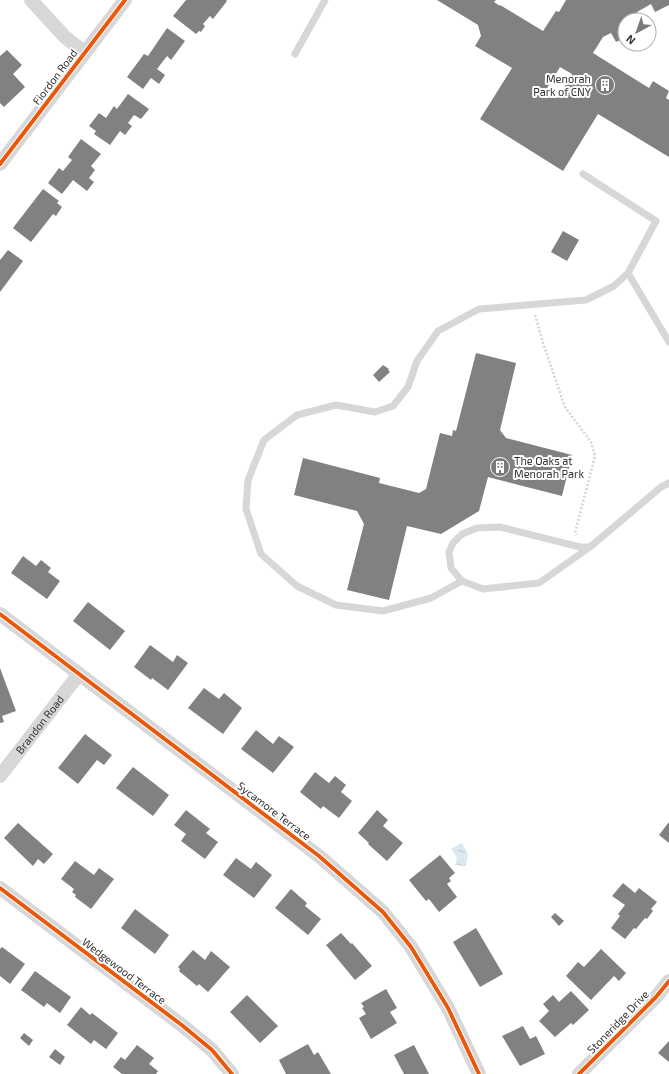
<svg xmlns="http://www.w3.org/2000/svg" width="669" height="1074" font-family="'Exo 2',sans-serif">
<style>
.water{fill:url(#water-ripples)}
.building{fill:#818181;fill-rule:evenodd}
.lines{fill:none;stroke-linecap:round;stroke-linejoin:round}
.path{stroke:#d5d5d5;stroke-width:2.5;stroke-dasharray:2 2;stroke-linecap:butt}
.lane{stroke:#d7d7d7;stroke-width:7}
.street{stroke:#d7d7d7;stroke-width:14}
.cycleway-casing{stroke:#fff;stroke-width:6}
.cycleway{stroke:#e8590c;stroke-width:4}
.labels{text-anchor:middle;stroke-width:4;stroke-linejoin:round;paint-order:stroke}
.street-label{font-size:11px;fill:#333;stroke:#fff}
.poi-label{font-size:11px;fill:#333;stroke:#fff;text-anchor:end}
</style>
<defs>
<pattern id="water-ripples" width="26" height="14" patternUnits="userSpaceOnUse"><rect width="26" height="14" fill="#dde9f0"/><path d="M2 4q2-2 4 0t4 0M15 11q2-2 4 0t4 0" fill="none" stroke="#bec8ce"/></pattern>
</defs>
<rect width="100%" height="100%" fill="#fff"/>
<path class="water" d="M462 843 468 854 466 866 455 865 457 858 451 849Z"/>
<g class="building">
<path d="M186 0H226L227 1 213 19 210 16 203 24 205 26 201 32 199 31 196 34 173 16Z"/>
<path d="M437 0H496L494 2 500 6V5L543 31 556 11 559 12 566 0H669V5L655 12 651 4 637 12 641 20H625V38L616 42 611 33 603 37 593 53 649 88 653 81 669 91 666 98 669 100V157L598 114 563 171 480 119 512 68 475 46 481 36 478 25ZM560 67 572 74 558 98 546 90Z"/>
<path d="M167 28 185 41 171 60 167 56 157 69 165 75 159 84 151 78 143 89 127 77 144 54 148 56Z"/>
<path d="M7 50 22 65 13 74 25 87 4 107 0 103V56Z"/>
<path d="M128 94 149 109 141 119 134 115 128 123 132 126 125 135 120 131 110 145 94 134 96 131 89 126 99 113 106 118 114 106 117 109Z"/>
<path d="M81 139 101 154 91 166 95 170 89 178 94 182 87 191 73 180 62 194 48 183 59 168 63 171 72 160 68 157Z"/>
<path d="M43 189 59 201 57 203 62 207 56 216 53 214 31 242 13 228Z"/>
<path d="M563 231 579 240 567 261 551 252Z"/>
<path d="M8 250 23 261 0 292V260Z"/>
<path d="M476 353 516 363 500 430 506 438 572 455 562 496 488 477 479 511 441 534 407 526 389 600 347 590 364 524 357 511 294 495 303 458 380 478 379 483 419 493 426 489 440 433 452 436 453 430 456 431Z"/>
<path d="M383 365 389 369 388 370 390 372 379 382 373 375Z"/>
<path d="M23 556 36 566 41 560 51 568 48 572 60 581 47 599 11 573Z"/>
<path d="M88 602 125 631 110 650 73 621Z"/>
<path d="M150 645 173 662 177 655 188 663 168 690 152 678 151 680 134 667Z"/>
<path d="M0 668 16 711 2 716 4 722 0 723Z"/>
<path d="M204 688 219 699 224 693 242 708 223 734 188 708Z"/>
<path d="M256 730 273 744 279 736 294 747 273 773 241 749Z"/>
<path d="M85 734 112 755 104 765 97 760 78 784 58 768Z"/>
<path d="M133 767 169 795 153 816 116 788Z"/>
<path d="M315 772 329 783 335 776 346 785 341 792 352 801 339 818 323 806 321 809 300 792Z"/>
<path d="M186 810 210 829 206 833 218 842 205 859 181 841 186 834 174 825Z"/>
<path d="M377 810 388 820 383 826 403 843 387 861 368 844 369 843 358 833Z"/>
<path d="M669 822V843L659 835Z"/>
<path d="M18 823 53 854 44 864 38 859 33 866 4 838Z"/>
<path d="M440 855 455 873 449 878 451 881 447 884 457 897 439 912 429 899 426 901 409 880Z"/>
<path d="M236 858 251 869 256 862 272 875 254 898 223 875Z"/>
<path d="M75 861 94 875 99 868 114 879 91 909 75 897 76 895 72 892 74 889 61 879Z"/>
<path d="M623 883 635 893 639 888 657 902 651 909 653 911 647 919 645 918 636 929 634 928 625 939 611 928 620 916 618 914 625 905 612 896Z"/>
<path d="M291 889 307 903 305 906 321 919 308 935 275 908Z"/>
<path d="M135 909 169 935 155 954 121 928Z"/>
<path d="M555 913 564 921 559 926 551 917Z"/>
<path d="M476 928 503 974 480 987 453 942Z"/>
<path d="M341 933 351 944 352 943 372 966 355 980 326 945Z"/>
<path d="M2 947 25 964 10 984 0 976V949Z"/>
<path d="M601 949 626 973 619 981 614 976 591 1000 566 976 578 962 584 967Z"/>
<path d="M193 950 205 960 211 951 230 967 208 992 199 984 197 986 179 971 180 969 178 967Z"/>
<path d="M35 971 71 997 60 1013 47 1003 44 1007 21 990Z"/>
<path d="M386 989 397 1008 390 1012 397 1023 371 1039 359 1018 366 1014 362 1008 364 1007 361 1003Z"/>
<path d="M571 991 589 1010 573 1025 571 1023 555 1037 539 1021 549 1011 543 1004 553 995 559 1002Z"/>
<path d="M247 995 278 1026 260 1043 230 1012Z"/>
<path d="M81 1007 90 1015 92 1013 118 1033 106 1049 94 1040 91 1044 67 1025Z"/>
<path d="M523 1026 530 1039 536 1036 545 1054 520 1066 502 1036Z"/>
<path d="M24 1033 33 1040 29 1046 20 1038Z"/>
<path d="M669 1041V1062L658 1053Z"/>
<path d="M308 1044 314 1055 318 1052 331 1074H286L279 1060Z"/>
<path d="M137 1045 154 1058 149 1064 158 1071 156 1074H122L113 1067 121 1057 125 1060Z"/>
<path d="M414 1045 429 1074H404L394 1055Z"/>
<path d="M55 1049 65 1057 60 1065 49 1057Z"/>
</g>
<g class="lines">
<path class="path" d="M535 315 544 346 565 407 591 442 595 456 575 533 576 535"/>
<g class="lane">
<path d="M295 54 325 0"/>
<path d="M583 174 656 221 628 273"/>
<path d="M590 547H580L500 527 477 528 462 534 453 543 449 552 451 568 462 581 483 589 539 583 590 547 661 487 669 483"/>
<path d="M462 581 431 598 383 611 336 605 297 586 261 554 246 509 248 480 264 440 297 415 336 405 375 412 393 406 408 387 417 361 438 331 479 309 586 300 614 286 628 273 669 342"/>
</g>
<g class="street">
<path d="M31 0 65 37 85 53"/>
<path d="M0 164 125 0"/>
<path d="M0 614 319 856 383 912 411 947 448 1008 479 1074"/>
<path id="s1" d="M0 776 79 674"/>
<path d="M0 888 183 1026 212 1050 232 1074"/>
<path d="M579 1074 656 997 669 981"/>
</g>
<g class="cycleway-casing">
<g id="cycleway">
<path d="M0 164 125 0"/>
<path d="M0 614 319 856 383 912 411 947 448 1008 479 1074"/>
<path d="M0 888 183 1026 212 1050 232 1074"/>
<path d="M579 1074 656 997 669 981"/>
</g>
</g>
<use href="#cycleway" class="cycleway"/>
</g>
<defs>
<g id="building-disc" transform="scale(1)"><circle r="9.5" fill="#7a7a7a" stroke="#fff"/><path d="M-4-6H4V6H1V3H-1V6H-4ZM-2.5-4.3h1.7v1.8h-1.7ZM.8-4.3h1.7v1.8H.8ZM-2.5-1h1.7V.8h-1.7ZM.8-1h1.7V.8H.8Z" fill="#fff"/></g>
</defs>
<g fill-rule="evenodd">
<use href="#building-disc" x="605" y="85"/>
<use href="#building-disc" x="500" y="467"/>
</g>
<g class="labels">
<g class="street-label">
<text transform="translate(55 77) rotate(-53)" y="4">Fiordon Road</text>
<text dy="4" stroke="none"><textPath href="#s1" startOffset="65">Brandon Road</textPath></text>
<text transform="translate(274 811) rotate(37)" y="4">Sycamore Terrace</text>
<text transform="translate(124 971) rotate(37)" y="4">Wedgewood Terrace</text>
<text transform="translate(618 1022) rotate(-46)" y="4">Stoneridge Drive</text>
</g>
<g class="poi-label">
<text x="591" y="83">Menorah<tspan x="591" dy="13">Park of CNY</tspan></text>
<text x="514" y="465" text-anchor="start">The Oaks at<tspan x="514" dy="13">Menorah Park</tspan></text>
</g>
</g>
<g transform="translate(637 32) rotate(220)"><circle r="19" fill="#ffffff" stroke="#adadad"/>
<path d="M0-3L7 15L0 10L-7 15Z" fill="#7a7a7a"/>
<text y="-6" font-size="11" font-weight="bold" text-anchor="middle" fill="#333333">N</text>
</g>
</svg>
